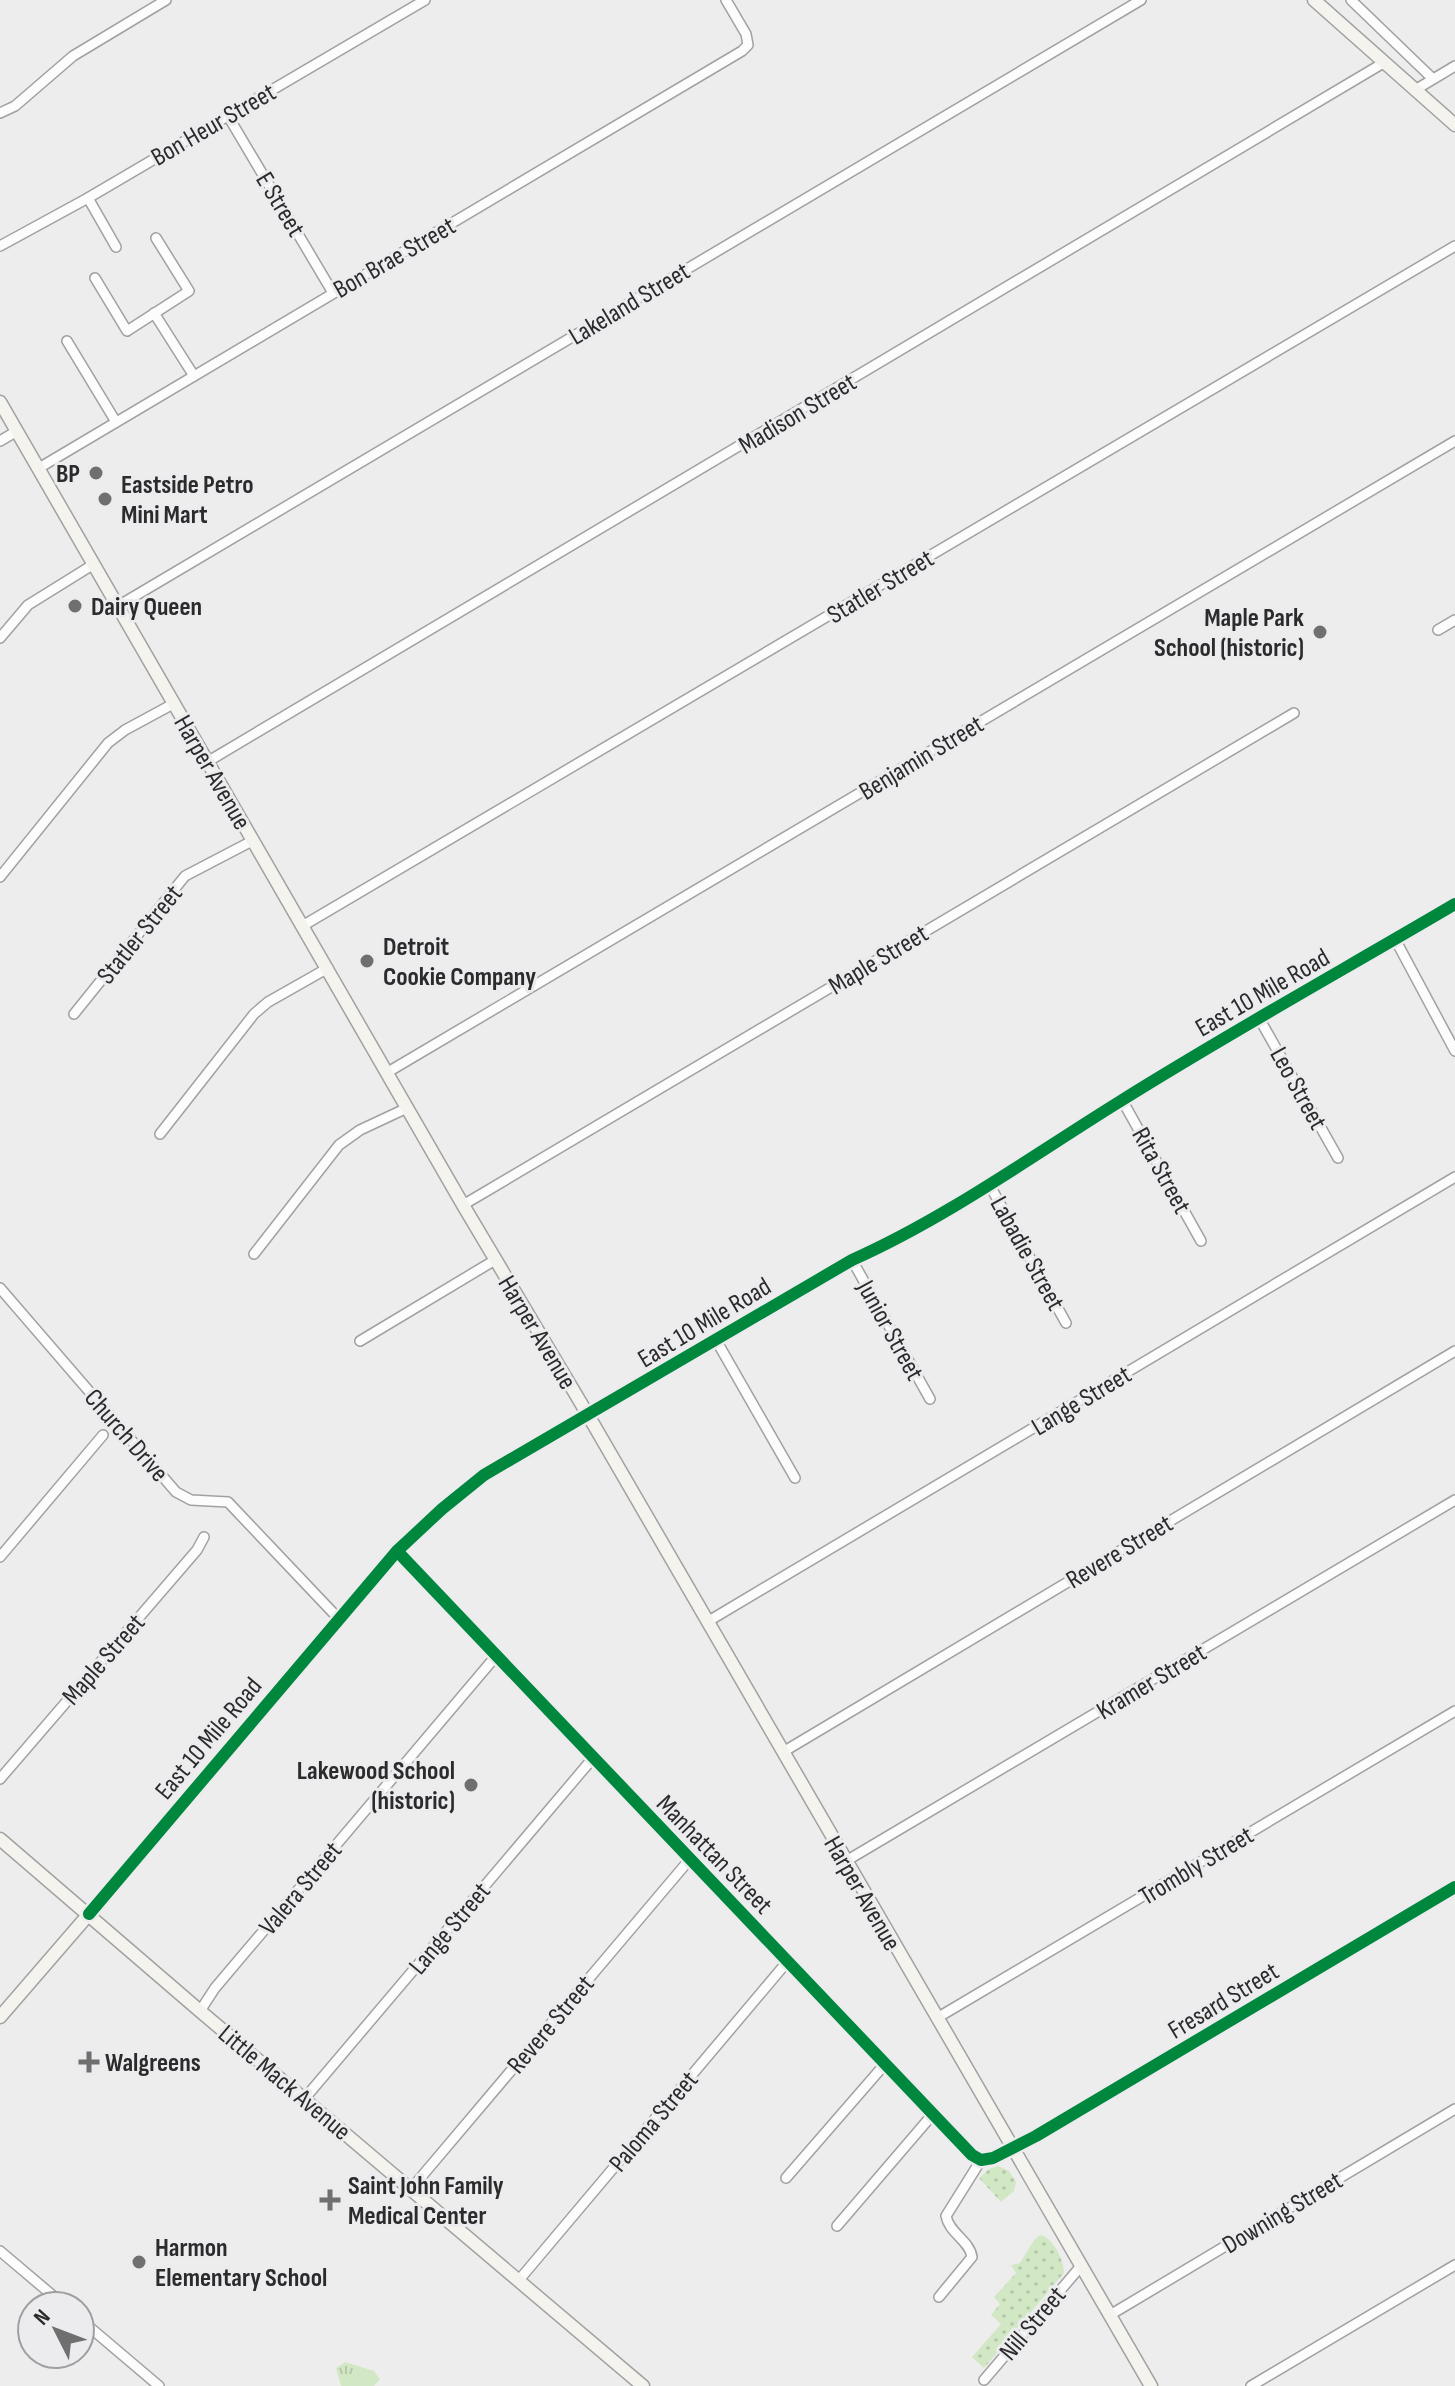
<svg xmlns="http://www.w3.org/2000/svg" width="1455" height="2386" font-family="'Sofia Sans Condensed',sans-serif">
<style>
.grass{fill:url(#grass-dots)}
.park{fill:url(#park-tufts)}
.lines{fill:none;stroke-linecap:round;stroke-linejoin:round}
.minor-casing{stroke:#a1a1a2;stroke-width:12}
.tertiary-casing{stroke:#a1a1a2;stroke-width:14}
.secondary-casing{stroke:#a1a1a2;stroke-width:15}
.minor{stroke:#fcfcfc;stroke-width:9}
.tertiary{stroke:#fcfcfc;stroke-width:11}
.secondary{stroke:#f5f3ed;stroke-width:12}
.cycleway-casing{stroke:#ececef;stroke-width:17}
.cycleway{stroke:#00873e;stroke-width:12}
.poi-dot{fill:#6f6f70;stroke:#ececef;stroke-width:3}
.labels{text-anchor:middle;stroke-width:6;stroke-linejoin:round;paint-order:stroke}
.street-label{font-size:26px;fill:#2b2b2c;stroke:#ececef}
.poi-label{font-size:26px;font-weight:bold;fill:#2b2b2c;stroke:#ececef;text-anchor:start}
</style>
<defs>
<pattern id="grass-dots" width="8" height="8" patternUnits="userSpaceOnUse" patternTransform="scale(2)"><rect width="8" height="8" fill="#d2e8c4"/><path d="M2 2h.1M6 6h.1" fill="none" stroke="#b4c7a9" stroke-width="1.8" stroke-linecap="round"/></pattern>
<pattern id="park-tufts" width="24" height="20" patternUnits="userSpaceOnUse" patternTransform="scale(2)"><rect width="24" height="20" fill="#d2e8c4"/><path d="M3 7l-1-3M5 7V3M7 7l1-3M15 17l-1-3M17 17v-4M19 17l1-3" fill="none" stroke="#b4c7a9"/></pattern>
</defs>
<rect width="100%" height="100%" fill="#ededee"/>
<g class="grass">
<path d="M998 2166 1009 2171 1016 2182 1014 2191 1001 2202 979 2178 989 2169Z"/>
<path d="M1040 2235C1053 2237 1064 2260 1064 2273L984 2368 972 2357 1001 2324 991 2315 1000 2304 994 2297 1016 2273 1011 2265 1020 2263 1034 2240Z"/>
</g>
<path class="park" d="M345 2362 374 2371 380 2379 374 2386H341L336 2368Z"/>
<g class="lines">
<g class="minor-casing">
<g id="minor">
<path d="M1351 0 1433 79"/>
<path d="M1415 90 1455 66"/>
<path d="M0 113 15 106 73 56 166 0"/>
<path d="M228 116 333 293"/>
<path d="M88 198 116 247"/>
<path d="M0 246 88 198 425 0"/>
<path d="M95 278 127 331 189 291 156 238"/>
<path d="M154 313 194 376"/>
<path d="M67 341 116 422"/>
<path d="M0 441 17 431"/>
<path d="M39 468 742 51 748 45 746 34 726 0"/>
<path d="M118 606 1141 0"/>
<path d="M1438 630 1455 620"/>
<path d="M0 638 28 605 94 564"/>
<path d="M207 762 1385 62"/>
<path d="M0 877 108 743 125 730 173 704"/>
<path d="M304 925 1455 246"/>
<path d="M1395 939 1455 1051"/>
<path d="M74 1014 185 876 252 841"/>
<path d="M1259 1018 1338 1158"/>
<path d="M388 1072 1455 441"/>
<path d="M1122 1100 1201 1241"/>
<path d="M160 1134 254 1014 268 1002 328 968"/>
<path d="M989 1184 1066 1323"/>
<path d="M463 1205 1294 713"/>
<path d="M254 1254 339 1145 360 1130 407 1108"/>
<path d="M852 1260 930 1399"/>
<path d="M0 1288 176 1492 191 1500 228 1502 338 1618"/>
<path d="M716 1340 795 1478"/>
<path d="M360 1341 495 1260"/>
<path d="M397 1551 972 2155 981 2160 993 2158 1036 2136 1455 1887"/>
<path d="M0 1557 103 1435"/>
<path d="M707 1622 1455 1177"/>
<path d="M783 1752 1455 1351"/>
<path d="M0 1779 197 1550 204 1537"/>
<path d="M846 1861 1455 1500"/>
<path d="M200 2011 215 1988 496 1656"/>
<path d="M937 2018 1455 1711"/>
<path d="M305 2098 593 1758"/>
<path d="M786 2178 885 2064"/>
<path d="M411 2189 690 1859"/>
<path d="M837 2226 933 2114"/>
<path d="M0 2251 65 2306"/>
<path d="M519 2280 787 1962"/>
<path d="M939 2297 972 2257C970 2241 949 2233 946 2216L981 2160"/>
<path d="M1110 2315 1455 2109"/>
<path d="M80 2319 159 2386"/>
<path d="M984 2380 1081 2266"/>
<path d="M1251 2386 1455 2265"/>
</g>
</g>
<g class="tertiary-casing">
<path id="tertiary" d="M89 1914 397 1551 442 1509 484 1475 852 1260C946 1218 1032 1156 1119 1102 1229 1033 1343 970 1455 904"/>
</g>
<g class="secondary-casing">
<g id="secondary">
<path d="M1314 0 1455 125"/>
<path d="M0 402 463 1205 588 1415 1151 2386"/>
<path d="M0 1839 200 2011 643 2386"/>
<path d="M0 2017 89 1914"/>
</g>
</g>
<use href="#minor" class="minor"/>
<use href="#tertiary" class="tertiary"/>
<use href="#secondary" class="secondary"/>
<g class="cycleway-casing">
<g id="cycleway">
<path d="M397 1551 972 2155 981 2160 993 2158 1036 2136 1455 1887"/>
<path d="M89 1914 397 1551 442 1509 484 1475 852 1260C946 1218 1032 1156 1119 1102 1229 1033 1343 970 1455 904"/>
</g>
</g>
<use href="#cycleway" class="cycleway"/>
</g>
<g class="poi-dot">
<circle cx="96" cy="473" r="8"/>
<circle cx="105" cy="499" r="8"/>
<circle cx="75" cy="606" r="8"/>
<circle cx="1320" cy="632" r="8"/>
<circle cx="367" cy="961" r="8"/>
<circle cx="471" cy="1785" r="8"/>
<path d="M85 2050h8v8h8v8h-8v8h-8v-8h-8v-8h8z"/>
<path d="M326 2188h8v8h8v8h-8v8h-8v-8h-8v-8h8z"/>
<circle cx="139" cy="2262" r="8"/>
</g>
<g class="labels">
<g class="street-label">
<text transform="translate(213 124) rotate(-30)" y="9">Bon Heur Street</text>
<text transform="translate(281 204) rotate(59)" y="9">E Street</text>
<text transform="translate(394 257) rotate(-30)" y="9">Bon Brae Street</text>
<text transform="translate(629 303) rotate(-31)" y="9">Lakeland Street</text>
<text transform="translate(797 413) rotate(-31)" y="9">Madison Street</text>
<text transform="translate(880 586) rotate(-31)" y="9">Statler Street</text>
<text transform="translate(921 757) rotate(-31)" y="9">Benjamin Street</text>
<text transform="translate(213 772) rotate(60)" y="9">Harper Avenue</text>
<text transform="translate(139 934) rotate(-51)" y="9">Statler Street</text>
<text transform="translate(878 959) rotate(-31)" y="9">Maple Street</text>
<text transform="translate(1262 992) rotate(-30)" y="9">East 10 Mile Road</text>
<text transform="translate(1299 1088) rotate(61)" y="9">Leo Street</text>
<text transform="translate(1162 1170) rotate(61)" y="9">Rita Street</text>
<text transform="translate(1028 1253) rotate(61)" y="9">Labadie Street</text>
<text transform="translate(704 1322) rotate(-31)" y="9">East 10 Mile Road</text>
<text transform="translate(891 1330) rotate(61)" y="9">Junior Street</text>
<text transform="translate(538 1332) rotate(59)" y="9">Harper Avenue</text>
<text transform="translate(1081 1400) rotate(-31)" y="9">Lange Street</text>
<text transform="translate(127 1435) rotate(49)" y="9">Church Drive</text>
<text transform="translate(1119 1551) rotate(-31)" y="9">Revere Street</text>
<text transform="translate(103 1659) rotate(-49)" y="9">Maple Street</text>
<text transform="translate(1151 1681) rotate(-31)" y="9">Kramer Street</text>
<text transform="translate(208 1738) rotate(-50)" y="9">East 10 Mile Road</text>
<text transform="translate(715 1854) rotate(46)" y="9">Manhattan Street</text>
<text transform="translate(1196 1865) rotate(-31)" y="9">Trombly Street</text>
<text transform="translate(300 1888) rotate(-50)" y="9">Valera Street</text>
<text transform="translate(863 1893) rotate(60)" y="9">Harper Avenue</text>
<text transform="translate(449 1928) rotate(-50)" y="9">Lange Street</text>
<text transform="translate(1223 2000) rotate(-31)" y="9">Fresard Street</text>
<text transform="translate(550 2024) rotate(-50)" y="9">Revere Street</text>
<text transform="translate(285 2082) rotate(40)" y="9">Little Mack Avenue</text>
<text transform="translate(653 2121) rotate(-50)" y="9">Paloma Street</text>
<text transform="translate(1282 2212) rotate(-31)" y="9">Downing Street</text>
<text transform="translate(1032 2323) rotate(-50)" y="9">Nill Street</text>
</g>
<g class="poi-label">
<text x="80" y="482" text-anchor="end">BP</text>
<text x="121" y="493">Eastside Petro<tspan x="121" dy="30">Mini Mart</tspan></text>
<text x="91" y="615">Dairy Queen</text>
<text x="1304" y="626" text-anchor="end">Maple Park<tspan x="1304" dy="30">School (historic)</tspan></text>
<text x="383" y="955">Detroit<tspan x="383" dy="30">Cookie Company</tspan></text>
<text x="455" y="1779" text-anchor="end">Lakewood School<tspan x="455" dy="30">(historic)</tspan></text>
<text x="105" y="2071">Walgreens</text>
<text x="348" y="2194">Saint John Family<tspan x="348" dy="30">Medical Center</tspan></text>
<text x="155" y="2256">Harmon<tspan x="155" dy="30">Elementary School</tspan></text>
</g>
</g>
<g transform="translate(56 2330) rotate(312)"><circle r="38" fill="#ececef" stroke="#9f9fa1" stroke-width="2"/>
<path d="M0-6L14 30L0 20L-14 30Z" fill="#6f6f70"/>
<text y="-12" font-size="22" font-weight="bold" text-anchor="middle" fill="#2b2b2c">N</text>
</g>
</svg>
